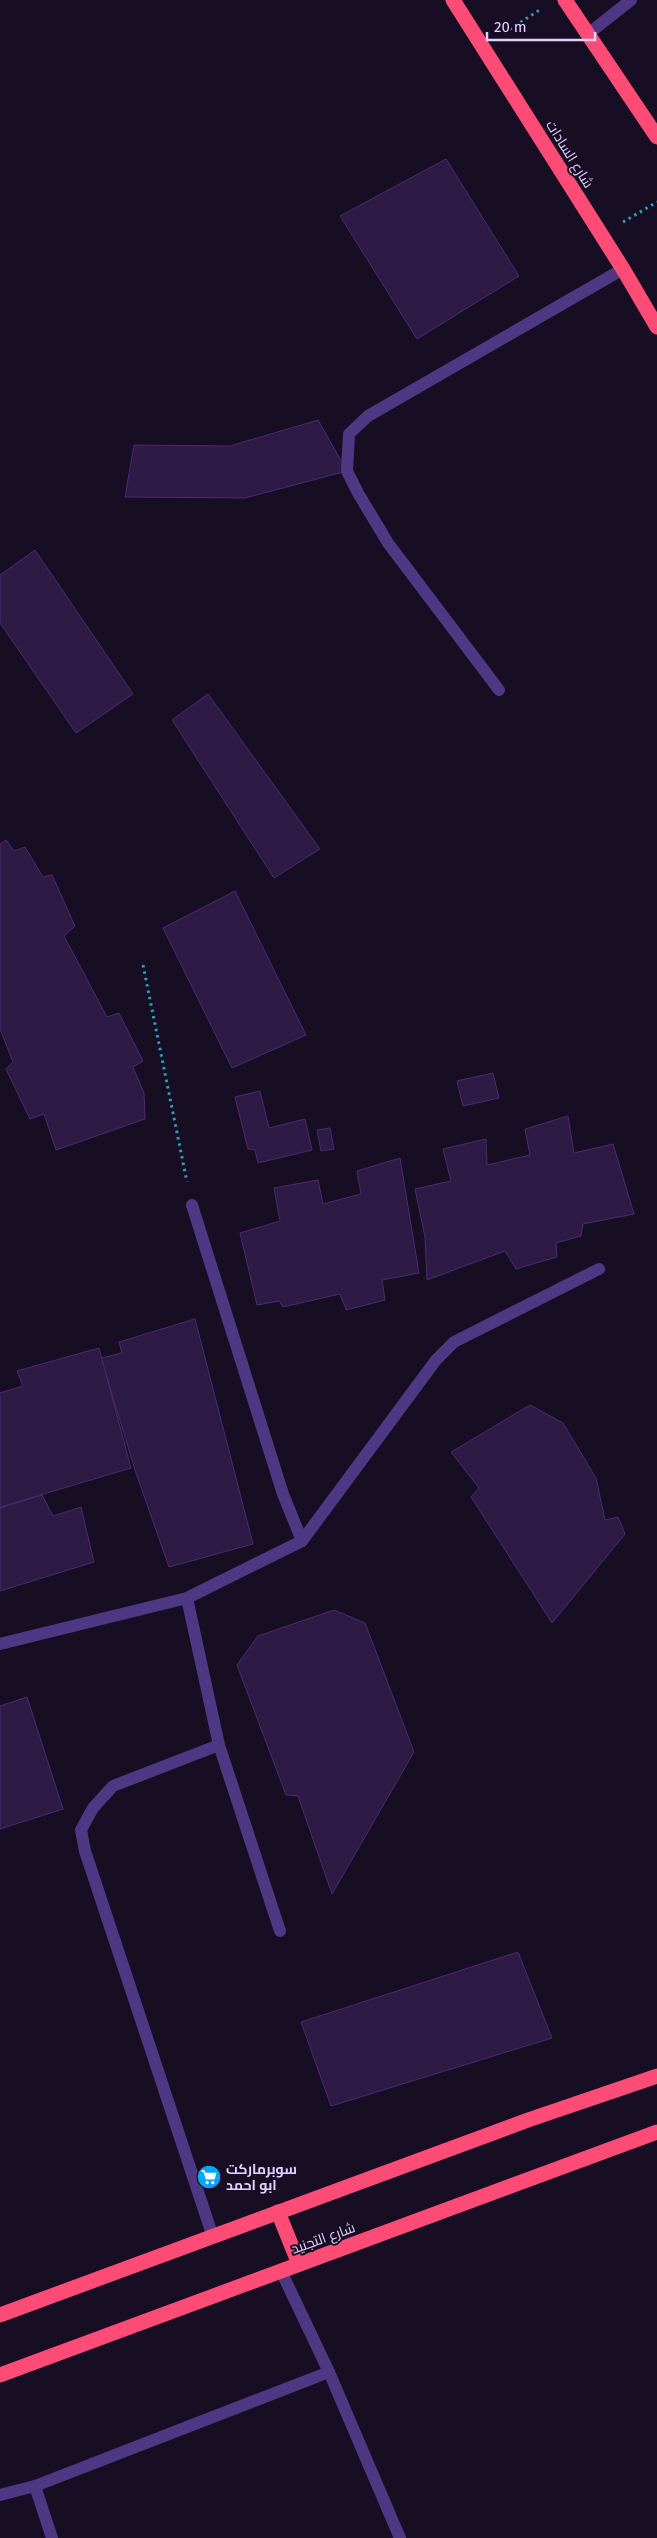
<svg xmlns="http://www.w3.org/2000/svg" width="657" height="2538" font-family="'Fira Sans',Cairo,sans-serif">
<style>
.building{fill:#2d1a45;stroke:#4a2b72}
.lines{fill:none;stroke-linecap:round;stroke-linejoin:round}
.path{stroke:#2d9eb7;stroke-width:3;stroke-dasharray:2.5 4;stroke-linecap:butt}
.minor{stroke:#4e3884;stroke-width:12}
.highway{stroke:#ff4c76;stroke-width:15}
.labels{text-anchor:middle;stroke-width:4;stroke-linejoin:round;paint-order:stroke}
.street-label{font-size:14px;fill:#e1d1ff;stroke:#170e24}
.poi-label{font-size:14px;font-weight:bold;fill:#e1d1ff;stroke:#170e24;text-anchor:start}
</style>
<rect width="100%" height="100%" fill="#170e24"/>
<g class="building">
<path d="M446 159 519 276 417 339 340 216Z"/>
<path d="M318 420 347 471 245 498 125 497 134 445 230 446Z"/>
<path d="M35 550 133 694 76 733 0 623V575Z"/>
<path d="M208 694 320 849 274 878 172 720Z"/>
<path d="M6 840 14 851 25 847 43 877 52 875 75 926 64 936 107 1017 119 1013 143 1061 133 1067 144 1093 145 1119 56 1150 44 1114 30 1119 6 1069 13 1062 0 1029V844Z"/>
<path d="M235 891 306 1035 232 1068 163 928Z"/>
<path d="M493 1073 499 1098 463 1106 457 1081Z"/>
<path d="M260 1091 269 1128 305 1119 312 1150 258 1163 255 1150 248 1149 235 1097Z"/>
<path d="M568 1116 574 1153 613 1144 634 1214 583 1224 581 1236 556 1243 557 1257 516 1269 505 1251 427 1280 425 1237 415 1189 451 1181 443 1149 486 1139 487 1165 530 1155 525 1129Z"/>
<path d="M330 1128 334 1149 321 1151 317 1130Z"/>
<path d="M400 1158 419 1273 382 1280 385 1300 346 1310 340 1294 283 1307 279 1301 257 1305 240 1233 280 1221 274 1188 318 1180 323 1204 361 1194 357 1171Z"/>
<path d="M195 1319 253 1544 169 1567 136 1473 101 1358 122 1353 119 1342Z"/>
<path d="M99 1348 131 1468 0 1507V1393L23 1386 17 1371Z"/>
<path d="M530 1405 563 1423 596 1478 605 1520 618 1517 625 1534 552 1623 471 1497 479 1488 451 1452Z"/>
<path d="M42 1495 53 1516 81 1507 94 1562 0 1591V1508Z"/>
<path d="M334 1610 365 1623 414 1752 332 1894 298 1796 286 1795 237 1665 258 1636Z"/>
<path d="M27 1697 63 1809 0 1829V1706Z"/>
<path d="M518 1952 552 2038 331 2106 301 2022Z"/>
</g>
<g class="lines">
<g class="path">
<path d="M504 33 541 9"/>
<path d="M623 222 657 202"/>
<path d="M143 965 187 1182"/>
</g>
<g class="minor">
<path d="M588 34 631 0"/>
<path d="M499 690 388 543 358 493 347 471 349 434 368 416 623 269"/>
<path d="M192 1205 283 1494 302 1541"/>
<path d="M187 1598 219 1745 280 1931"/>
<path d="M0 1644 187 1598 302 1541 436 1360 454 1342 599 1269"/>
<path d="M213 2237 85 1851 81 1830 93 1808 113 1786 219 1745"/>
<path d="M281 2271 329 2372 400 2538"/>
<path d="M35 2486 52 2538"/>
<path d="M0 2495 35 2486 329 2372"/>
</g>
<g class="highway">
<path d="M453 0 623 269 657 327"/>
<path d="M565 0 657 137"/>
<path d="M278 2212 299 2264"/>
<path d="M0 2315 528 2120 657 2076"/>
<path d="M0 2375 657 2132"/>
</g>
</g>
<defs>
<g id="supermarket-disc" transform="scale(1.25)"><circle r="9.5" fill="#00a5fc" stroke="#170e24"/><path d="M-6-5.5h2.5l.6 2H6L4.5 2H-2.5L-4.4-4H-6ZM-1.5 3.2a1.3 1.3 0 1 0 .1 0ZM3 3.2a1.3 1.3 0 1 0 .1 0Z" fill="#fff"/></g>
</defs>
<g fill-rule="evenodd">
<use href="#supermarket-disc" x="209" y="2177"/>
</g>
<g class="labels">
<g class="street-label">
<text transform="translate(570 154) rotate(58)" y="5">شارع السادات</text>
<text transform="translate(323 2238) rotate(-20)" y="5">شارع التجنيد</text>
</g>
<g class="poi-label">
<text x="226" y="2174">سوبرماركت<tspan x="226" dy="16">ابو احمد</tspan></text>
</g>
</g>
<path d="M487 32v8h108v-8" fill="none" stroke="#e1d1ff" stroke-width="2.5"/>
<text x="494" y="32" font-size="15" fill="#e1d1ff" stroke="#170e24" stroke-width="4" paint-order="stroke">20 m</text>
</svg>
